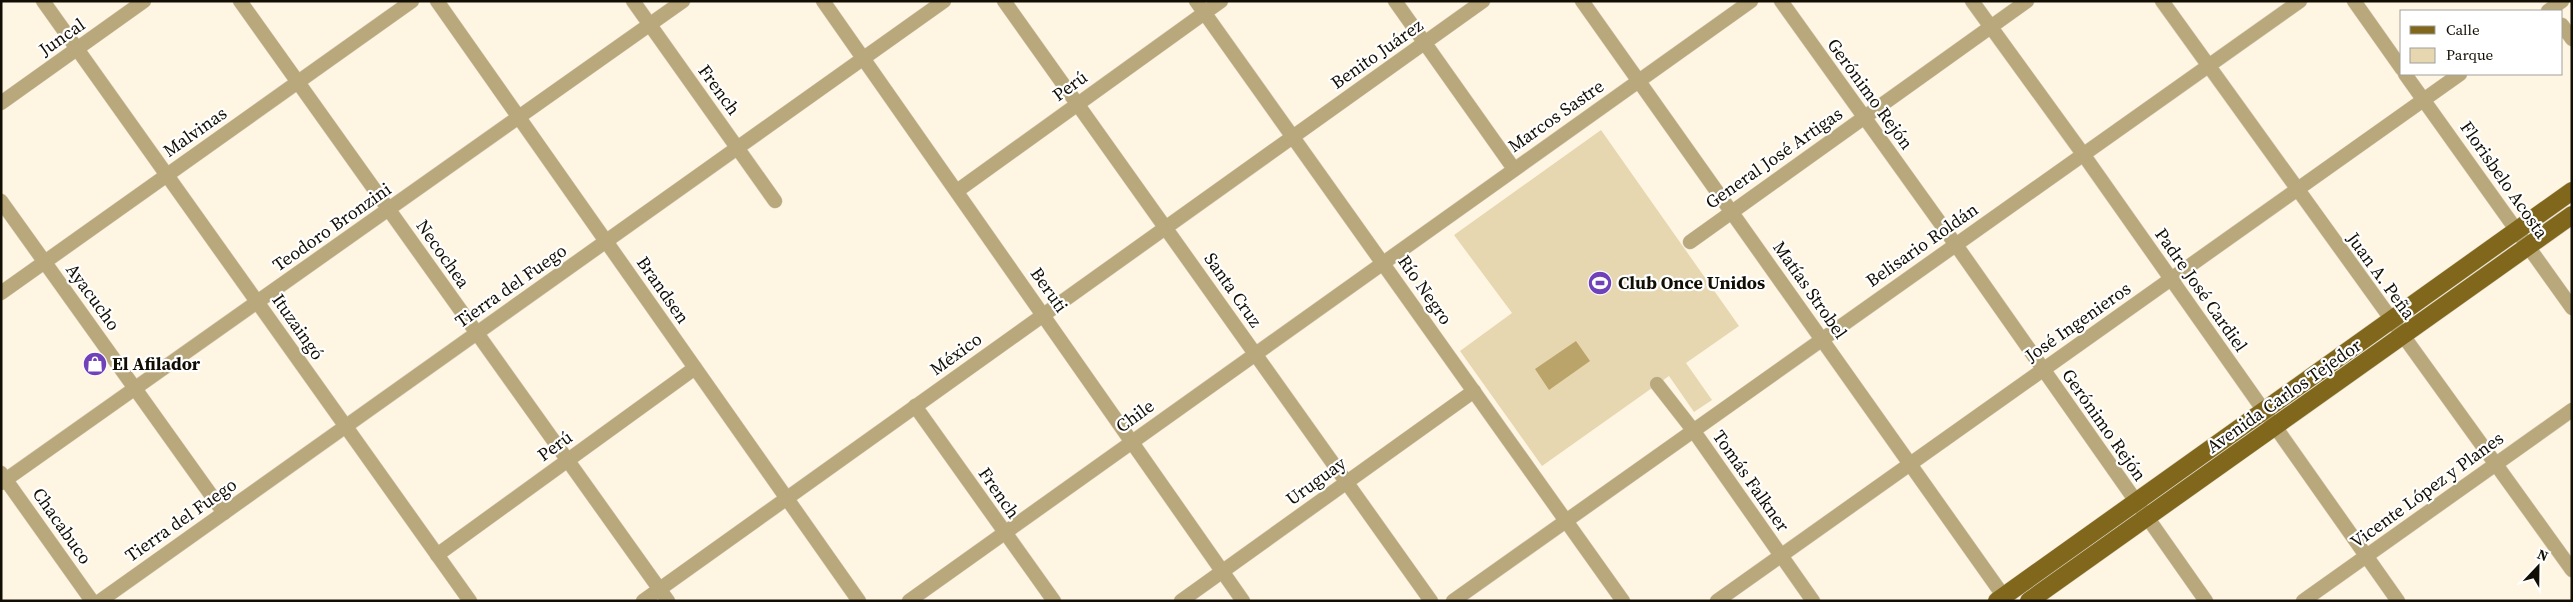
<svg xmlns="http://www.w3.org/2000/svg" width="2573" height="602" font-family="'Source Serif 4',serif">
<style>
.green{fill:#e6d7b1}
.water{fill:#baa469}
.lines{fill:none;stroke-linecap:round;stroke-linejoin:round}
.minor-casing{stroke:#d8d1bf;stroke-width:15}
.major-casing{stroke:#d8d1bf;stroke-width:19}
.minor{stroke:#b9a87b;stroke-width:14}
.major{stroke:#80671b;stroke-width:18}
.labels{text-anchor:middle;stroke-width:4.5;stroke-linejoin:round;paint-order:stroke}
.street-label{font-size:18px;fill:#120e04;stroke:#fff}
.poi-label{font-size:18px;font-weight:bold;fill:#120e04;stroke:#fff;text-anchor:start}
</style>
<rect width="100%" height="100%" fill="#fef6e3"/>
<path class="green" d="M1601 130 1739 326 1686 363 1712 400 1694 412 1669 376 1542 466 1460 351 1512 313 1454 235Z"/>
<path class="water" d="M1576 341 1590 361 1549 390 1535 369Z"/>
<g class="lines">
<g class="minor-casing">
<g id="minor">
<path d="M43 1 470 601"/>
<path d="M240 1 668 601"/>
<path d="M437 1 859 601"/>
<path d="M633 1 775 201"/>
<path d="M823 1 1243 601"/>
<path d="M1004 1 1431 601"/>
<path d="M1196 1 1623 601"/>
<path d="M1395 1 1514 169"/>
<path d="M1582 1 2007 601"/>
<path d="M1781 1 1956 245 2206 601"/>
<path d="M1972 1 2083 154 2398 601"/>
<path d="M2162 1 2572 570"/>
<path d="M2354 1 2402 69"/>
<path d="M2548 11 2562 1"/>
<path d="M2562 25 2572 39"/>
<path d="M2405 74 2572 308"/>
<path d="M1 103 144 1"/>
<path d="M957 191 1221 1"/>
<path d="M1 201 224 513"/>
<path d="M1690 242 2027 1"/>
<path d="M1 293 412 1"/>
<path d="M1657 384 1693 430 1813 601"/>
<path d="M915 406 1054 601"/>
<path d="M1 473 92 601"/>
<path d="M1 483 683 1"/>
<path d="M437 555 695 368"/>
<path d="M100 601 944 1"/>
<path d="M643 601 1483 1"/>
<path d="M909 601 1751 1"/>
<path d="M1181 601 1474 391"/>
<path d="M1453 601 2300 1"/>
<path d="M1717 601 2460 74"/>
<path d="M2303 601 2572 410"/>
</g>
</g>
<g class="major-casing">
<g id="major">
<path d="M1997 601 2572 191"/>
<path d="M2029 601 2572 215"/>
</g>
</g>
<use href="#minor" class="minor"/>
<use href="#major" class="major"/>
</g>
<defs>
<g id="stadium-disc" transform="scale(1.25)"><circle r="9.5" fill="#7141b9" stroke="#fff"/><path d="M0-5a6.5 5 0 1 0 0 10a6.5 5 0 1 0 0-10ZM-3.5-1.8h7v3.6h-7Z" fill="#fff"/></g>
<g id="shop-disc" transform="scale(1.25)"><circle r="9.5" fill="#7141b9" stroke="#fff"/><path d="M-5-2.5h2.3a2.7 3.5 0 0 1 5.4 0H5L5.5 6h-11ZM-1.5-2.5h3a1.5 2.3 0 0 0-3 0Z" fill="#fff"/></g>
</defs>
<g fill-rule="evenodd">
<use href="#stadium-disc" x="1600" y="283"/>
<use href="#shop-disc" x="95" y="364"/>
</g>
<g class="labels">
<g class="street-label">
<text transform="translate(62 37) rotate(-35)" y="6">Juncal</text>
<text transform="translate(1377 54) rotate(-35)" y="6">Benito Juárez</text>
<text transform="translate(1070 86) rotate(-36)" y="6">Perú</text>
<text transform="translate(719 90) rotate(54)" y="6">French</text>
<text transform="translate(1870 94) rotate(54)" y="6">Gerónimo Rejón</text>
<text transform="translate(1556 116) rotate(-35)" y="6">Marcos Sastre</text>
<text transform="translate(195 132) rotate(-35)" y="6">Malvinas</text>
<text transform="translate(1774 158) rotate(-35)" y="6">General José Artigas</text>
<text transform="translate(2504 180) rotate(55)" y="6">Florisbelo Acosta</text>
<text transform="translate(332 227) rotate(-35)" y="6">Teodoro Bronzini</text>
<text transform="translate(1922 245) rotate(-35)" y="6">Belisario Roldán</text>
<text transform="translate(443 254) rotate(55)" y="6">Necochea</text>
<text transform="translate(2381 276) rotate(54)" y="6">Juan A. Peña</text>
<text transform="translate(511 286) rotate(-35)" y="6">Tierra del Fuego</text>
<text transform="translate(663 290) rotate(55)" y="6">Brandsen</text>
<text transform="translate(1049 290) rotate(55)" y="6">Beruti</text>
<text transform="translate(1233 290) rotate(55)" y="6">Santa Cruz</text>
<text transform="translate(1425 290) rotate(55)" y="6">Río Negro</text>
<text transform="translate(1810 290) rotate(55)" y="6">Matías Strobel</text>
<text transform="translate(2201 290) rotate(55)" y="6">Padre José Cardiel</text>
<text transform="translate(93 297) rotate(54)" y="6">Ayacucho</text>
<text transform="translate(2078 322) rotate(-35)" y="6">José Ingenieros</text>
<text transform="translate(298 327) rotate(55)" y="6">Ituzaingó</text>
<text transform="translate(956 354) rotate(-36)" y="6">México</text>
<text transform="translate(2284 396) rotate(-35)" y="6">Avenida Carlos Tejedor</text>
<text transform="translate(1135 416) rotate(-36)" y="6">Chile</text>
<text transform="translate(2104 425) rotate(55)" y="6">Gerónimo Rejón</text>
<text transform="translate(555 446) rotate(-36)" y="6">Perú</text>
<text transform="translate(1316 481) rotate(-36)" y="6">Uruguay</text>
<text transform="translate(1751 481) rotate(55)" y="6">Tomás Falkner</text>
<text transform="translate(2427 490) rotate(-36)" y="6">Vicente López y Planes</text>
<text transform="translate(999 493) rotate(55)" y="6">French</text>
<text transform="translate(181 520) rotate(-35)" y="6">Tierra del Fuego</text>
<text transform="translate(62 526) rotate(55)" y="6">Chacabuco</text>
</g>
<g class="poi-label">
<text x="1618" y="289">Club Once Unidos</text>
<text x="112" y="370">El Afilador</text>
</g>
</g>
<rect width="2573" height="602" fill="none" stroke="#120e04" stroke-width="5"/>
<rect x="2400" y="10" width="162" height="65" fill="#ffffff" stroke="#a09f9b"/>
<rect x="2410" y="26" width="25" height="8" fill="#80671b" stroke="#a09f9b"/>
<text x="2446" y="35" font-size="15" fill="#120e04">Calle</text>
<rect x="2410" y="48" width="25" height="15" fill="#e6d7b1" stroke="#a09f9b"/>
<text x="2446" y="60" font-size="15" fill="#120e04">Parque</text>
<g transform="translate(2538 567) rotate(22)" stroke="#ffffff" stroke-width="4" paint-order="stroke">
<path d="M0-4L9 19L0 12L-9 19Z" fill="#120e04"/>
<text y="-8" font-size="14" font-weight="bold" text-anchor="middle" fill="#120e04">N</text>
</g>
</svg>
